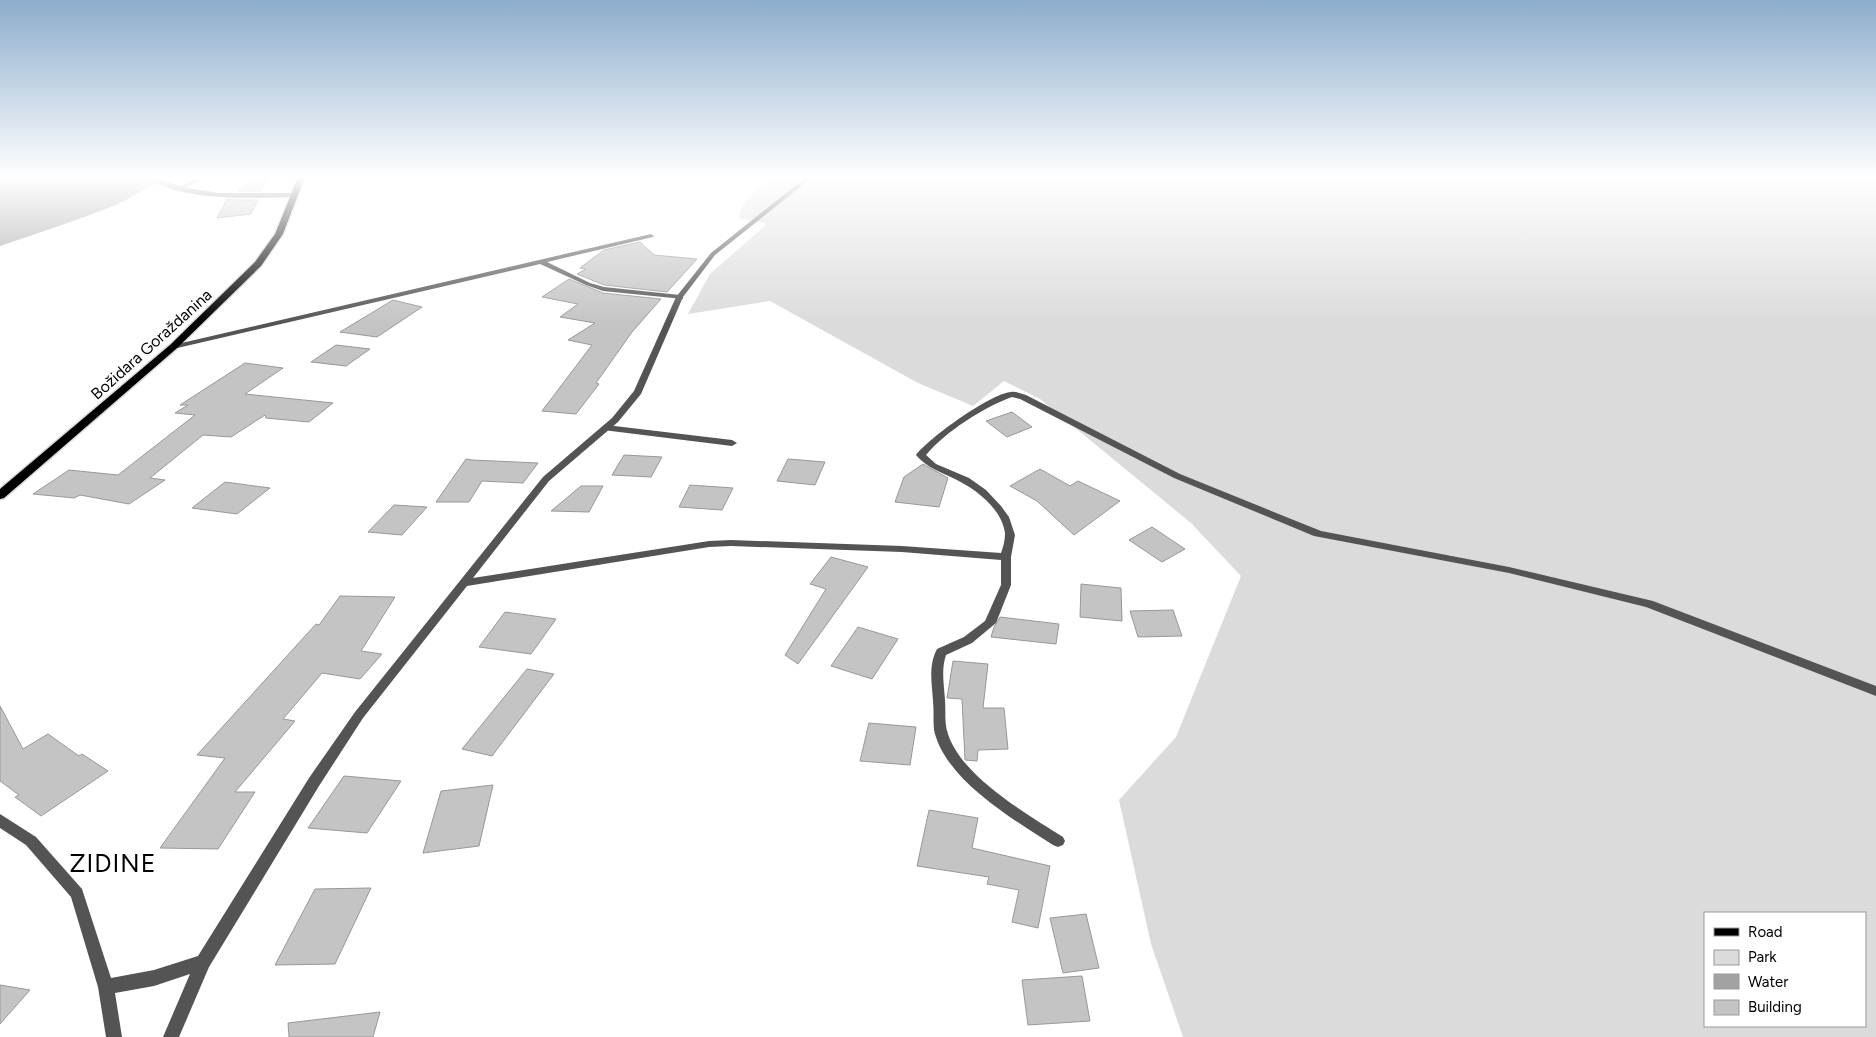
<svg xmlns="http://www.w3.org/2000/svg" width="1876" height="1037" font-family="Figtree,sans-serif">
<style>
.green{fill:#dbdbdb;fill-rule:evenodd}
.water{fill:#a2a2a2}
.building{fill:#c4c4c4;stroke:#989898}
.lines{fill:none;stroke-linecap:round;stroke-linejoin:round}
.primary-casing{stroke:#dbdbdb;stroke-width:3}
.service{fill:#545454;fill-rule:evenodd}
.minor{fill:#545454;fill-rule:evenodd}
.tertiary{fill:#545454;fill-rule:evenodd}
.primary{fill:#000;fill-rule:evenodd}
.labels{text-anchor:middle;stroke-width:4;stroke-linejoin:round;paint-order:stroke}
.far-street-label{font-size:16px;fill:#000;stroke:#fff}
.near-quarter-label{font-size:25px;letter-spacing:1px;fill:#000;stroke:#fff}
</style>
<rect width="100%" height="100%" fill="#fff"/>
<path class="green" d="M773 177H1876V1037H1183L1151 944 1119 800 1176 737 1241 576 1191 523 1040 399 1004 381 973 406 918 383 770 301 688 314 710 274 767 224 739 218C741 199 759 189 773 177ZM1705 913H1865V1026H1705Z"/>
<path class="water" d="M0 177H170C151 185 135 196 116 205 78 220 38 233 0 246Z"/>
<g class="building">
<path d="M258 177H268L261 191H238Z"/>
<path d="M227 199 237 200H258L251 214 217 218Z"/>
<path d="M640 242 654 255 697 259 667 292 604 285 577 274 586 269 580 268 604 250Z"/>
<path d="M569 279 603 293 661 299 632 332 596 383 599 384 576 414 542 411 592 345 568 340 595 323 560 317 578 304 542 297Z"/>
<path d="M393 300 422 307 377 337 340 332Z"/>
<path d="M336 345 370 349 346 366 311 362Z"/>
<path d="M245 363 283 368 245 394 333 403 309 422 266 418 265 415 231 437 203 435 150 478 165 480 129 504 80 495 74 498 33 494 69 470 118 475 195 415 175 413 188 405H180Z"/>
<path d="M1012 412 1032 427 1007 437 986 421Z"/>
<path d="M624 455 662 457 651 477 612 475Z"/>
<path d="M466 459 472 460 538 463 523 483 482 481 469 502H436Z"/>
<path d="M788 459 825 462 815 485 777 481Z"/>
<path d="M923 464 948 478 939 507 895 502 904 477Z"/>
<path d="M1040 469 1070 486 1078 481 1120 501 1074 535 1037 501 1010 486Z"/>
<path d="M225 482 270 488 237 514 192 508Z"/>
<path d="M690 485 733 488 722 510 679 507Z"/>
<path d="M581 486H603L589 512 551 511Z"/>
<path d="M394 505 427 507 402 535 368 532Z"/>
<path d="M1152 527 1185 549 1162 562 1129 540Z"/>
<path d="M831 557 868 567 798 664 785 655 826 589 810 584Z"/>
<path d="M1081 584 1121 588 1122 621 1080 617Z"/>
<path d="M340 596 395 597 361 651 382 654 360 679 322 673 283 719 295 721 235 792H255L218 849 160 848 225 758 197 755 316 624 319 625Z"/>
<path d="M1173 610 1182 636 1138 637 1130 611Z"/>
<path d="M505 612 556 619 531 654 479 647Z"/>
<path d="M1000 617 1059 624 1056 644 991 637 994 627Z"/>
<path d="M858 627 898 639 872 679 831 666Z"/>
<path d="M953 661 988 664 983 708H1004L1008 749 978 750 977 761 965 760 962 699 947 698Z"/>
<path d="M527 669 554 674 492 756 462 749Z"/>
<path d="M0 706 23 749 48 734 79 756 82 754 108 771 41 816 15 797 19 795 0 781Z"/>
<path d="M869 723 916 727 910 765 860 761Z"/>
<path d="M344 776 401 781 367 833 308 828Z"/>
<path d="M493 785 479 846 423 853 441 791Z"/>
<path d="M929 810 978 818 972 848 1050 866 1038 928 1012 922 1019 890 987 884 989 877 917 866Z"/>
<path d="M371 888 335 964 275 965 315 889Z"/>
<path d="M1086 914 1099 968 1063 973 1050 918Z"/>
<path d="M1082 976 1090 1021 1028 1025 1022 980Z"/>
<path d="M0 985 30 990 0 1024Z"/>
<path d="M380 1012 373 1037H289L288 1023Z"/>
</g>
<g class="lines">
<g class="primary-casing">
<path id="primary" d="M298 177H305L283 234 261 266 176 349 4 498 0 499V489L170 345 255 262 275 234Z"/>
</g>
<g class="service">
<path d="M651 234 654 236 653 237 547 262 590 283 604 287 680 295H683V299L603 291 586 285 540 264 173 349 169 347 173 345Z"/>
<path d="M606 425 732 440 737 443 732 446 603 430 602 428Z"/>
</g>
<g class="minor">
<path d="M199 177H207L182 189 177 188Z"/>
<path d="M806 177H813L715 255 683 297 641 394 618 422 549 481 473 578 709 541 731 540 902 546 1001 553C1003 547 1005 541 1005 534 1003 510 976 489 955 479 941 472 927 468 916 455 929 438 991 393 1011 392 1016 391 1021 394 1026 395L1180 474 1321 531 1509 567 1653 601 1876 686V696L1646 607 1509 573 1314 536 1174 478 1020 399 1012 397C984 407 945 432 926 455L936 464 969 478 986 490 1001 506 1009 517 1015 535 1011 557V585L996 623 972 643 946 655C941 670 944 684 945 700 946 711 944 723 948 734 962 777 1027 814 1063 837L1065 841 1063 845 1058 847 1053 845C1013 819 945 780 934 730 933 720 934 711 933 701 932 683 928 666 937 649L964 637 985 621 1001 585V560L902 552 731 546 709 547 467 586 363 718 319 786 209 967 179 1037H163L190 974 154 986 115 993 122 1037H106L98 987 71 897 26 845 0 828V814L36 837 82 889 111 978 154 970 198 956 309 778 355 712 543 477 612 418 634 391 676 297 711 253Z"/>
</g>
<path class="tertiary" d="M145 177H153L182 187 219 193H294L297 195 294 197C249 198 184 202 145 177Z"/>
<use href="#primary" class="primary"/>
</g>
<linearGradient id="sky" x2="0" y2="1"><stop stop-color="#8cadcc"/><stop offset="0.55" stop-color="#fff"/><stop offset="1" stop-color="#fff" stop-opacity="0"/></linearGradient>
<rect width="1876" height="323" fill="url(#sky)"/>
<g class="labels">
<g class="far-street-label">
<text transform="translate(151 344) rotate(-42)" y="6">Božidara Goraždanina</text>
</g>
<g class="near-quarter-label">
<text x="113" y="872">ZIDINE</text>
</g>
</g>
<rect x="1704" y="912" width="162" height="115" fill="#ffffff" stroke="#999999"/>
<rect x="1714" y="928" width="25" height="8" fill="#000000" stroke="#999999"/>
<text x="1748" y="937" font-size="15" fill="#000000">Road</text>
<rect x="1714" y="950" width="25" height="15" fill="#dbdbdb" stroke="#999999"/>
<text x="1748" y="962" font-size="15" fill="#000000">Park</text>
<rect x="1714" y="974" width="25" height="15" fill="#a2a2a2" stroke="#999999"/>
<text x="1748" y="987" font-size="15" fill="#000000">Water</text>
<rect x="1714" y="1000" width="25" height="15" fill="#c4c4c4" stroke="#999999"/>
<text x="1748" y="1012" font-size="15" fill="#000000">Building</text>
</svg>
